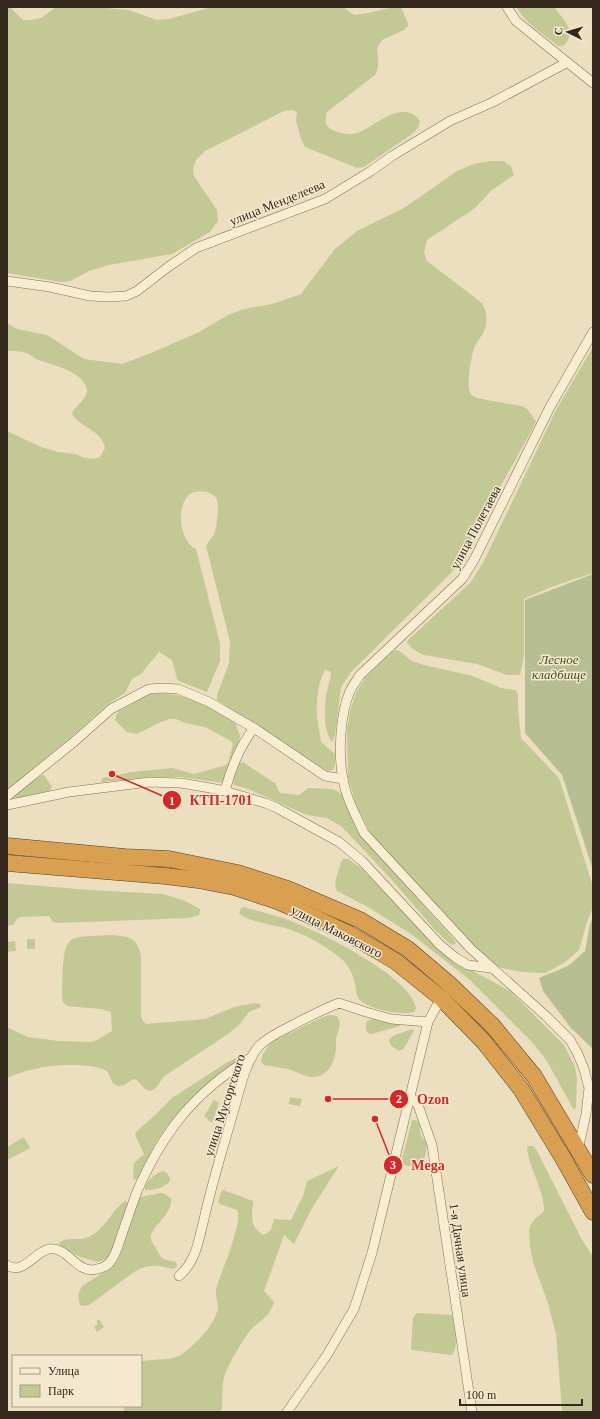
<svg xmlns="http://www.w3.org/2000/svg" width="600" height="1419" font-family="Georgia,serif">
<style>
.green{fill:#c2c994}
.cemetery{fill:#b8be93}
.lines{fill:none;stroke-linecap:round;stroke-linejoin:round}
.street-casing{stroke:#847058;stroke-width:10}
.highway-casing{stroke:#513e2c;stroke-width:17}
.street{stroke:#f7edd1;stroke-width:9}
.highway{stroke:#daa051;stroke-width:16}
.labels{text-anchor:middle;stroke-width:3;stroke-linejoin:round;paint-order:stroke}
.street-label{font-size:13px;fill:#34281c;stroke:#f4e9ce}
.park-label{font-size:13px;font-style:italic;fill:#445023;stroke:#f4e9ce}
.leader{fill:none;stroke:#d62828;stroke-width:1.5}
.callout-dot{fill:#d62828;stroke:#f4e9ce;stroke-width:1.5}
.mark-label{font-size:12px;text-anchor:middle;font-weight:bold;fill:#fff}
.callout-label{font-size:14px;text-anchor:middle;font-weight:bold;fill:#d62828;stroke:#f4e9ce;stroke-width:3;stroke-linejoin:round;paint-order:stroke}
</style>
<rect width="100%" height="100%" fill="#ecdfbf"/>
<g class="green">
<path d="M7 7 11 8 23 20H32L41 18 56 7H96L128 10 157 20 169 19 212 7H343L354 15C371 14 385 7 401 7L408 23V26L404 30 382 40 377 48C378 58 380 66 375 75L327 112C326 116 325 120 326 124 330 132 349 136 357 133 376 126 403 97 420 121L418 128 412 134 364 167 357 168 305 147 301 139 296 121 297 112 292 110 284 111 205 151 196 160 193 169 194 176 217 210 218 221 210 232 172 254 109 265 89 271 70 281 61 282 7 273Z"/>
<path d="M516 7H554C561 17 577 30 566 43 564 46 562 46 558 46 543 34 526 24 516 7Z"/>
<path d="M491 161H503L511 166 514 175 492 190 475 208 427 240 424 253 427 261 482 303C488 313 488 325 482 335 479 340 475 344 474 349 471 358 464 390 473 396 480 400 512 404 522 406L527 409 536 421 533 428 454 570 351 672 341 687 335 735 332 742C322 729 324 702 328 687 329 682 331 677 331 672L325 670C318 682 316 703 317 717 318 725 320 734 321 742L335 754V766L333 770 328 771 321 767 217 700V695L229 663 230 642 206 546C208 541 214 537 215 531 217 524 219 506 217 500 214 491 197 489 190 494 177 504 179 532 189 543 190 546 193 547 196 549L220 643V661L207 692 179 681 177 679 172 660 159 652 141 674 132 679 125 693 107 705 70 738 7 790V431L41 447 58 452 75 454 85 458 94 459 100 457 105 448C102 430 82 429 72 414 75 405 86 401 87 391 87 372 49 364 36 359 32 357 30 354 26 353 20 351 13 351 7 351V323L17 329 47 335 84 359 122 364 151 353 199 332 228 315 244 309 272 304 301 294 335 249 357 231 404 208 457 171 474 164Z"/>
<path d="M593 347V573L551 587 524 599V657L520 675H507L477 664 424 655C417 652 412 649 407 643L408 640 470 583 483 563 556 410Z"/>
<path d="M398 650 412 661 424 665 473 676 501 688 516 690 518 695V707L521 738 559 778 593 887V907L587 922 579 950 564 963 545 973 522 972 492 966 370 833 356 804 348 778 347 731 350 711 356 693 365 678 393 651Z"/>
<path d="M163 693C191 696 210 706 234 719L240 736 239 744 223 783 181 777H149L101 782 102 778 132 772 172 768 194 774 226 765 228 763 233 744 231 741 205 727 185 723 176 719H170L161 722 137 734 127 732 115 720 116 715 119 711 150 694Z"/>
<path d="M243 762 276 784 278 790 281 793 299 795 308 788 332 789 337 791 342 795 358 832 455 941 456 944 451 945 436 931 391 879 341 826 327 818 307 815 248 789 234 785C232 778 236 770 238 763Z"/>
<path d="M42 775H44L52 787 49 791 16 798 14 797V794Z"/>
<path d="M344 859H348L362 869 436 947 449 958 510 991 564 1045 575 1067 577 1079 576 1108 573 1109 572 1107 547 1061 532 1042 470 980 411 934 368 907 337 891C332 882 340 868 342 860Z"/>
<path d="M7 883 89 890 163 894 183 900 200 909 199 915 188 918 60 923 53 922 49 916 20 917 17 919 13 925 7 926Z"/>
<path d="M244 907C261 912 280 916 296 923 324 934 412 978 416 1008L414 1012C403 1016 366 1009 359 999 357 996 356 992 356 988 353 975 350 965 339 957 325 946 310 937 294 931 281 925 248 923 239 913L241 908Z"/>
<path d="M111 935C129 937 137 936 141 956V1016L143 1021 146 1024 205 1019 234 1007 255 1003 260 1004 261 1007 249 1012 240 1024 228 1034 163 1077C159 1084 153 1096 144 1088 141 1085 139 1081 135 1079 129 1080 125 1087 119 1086 109 1085 112 1072 103 1069 76 1060 32 1066 7 1078V1027L28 1037 58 1041 91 1042 95 1041 112 1031 111 1012 101 1009 67 1006 63 1002 62 996C63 984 60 944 73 939 82 935 101 936 111 935Z"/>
<rect x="27" y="939" width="8" height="10"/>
<path d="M15 941 16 951 7 952V942Z"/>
<path d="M330 1015 337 1016C344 1026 335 1033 336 1043 337 1057 330 1077 312 1077 305 1077 298 1072 291 1070 282 1067 273 1067 264 1065L261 1061 263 1054 271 1042 323 1017Z"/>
<path d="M374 1019 399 1024 400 1026 372 1034H369C365 1030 365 1025 367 1021Z"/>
<path d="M412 1029 414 1031 404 1048 400 1051C395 1049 389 1045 389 1040L393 1036Z"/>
<path d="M245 1054 244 1058 194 1096 182 1109 168 1125 155 1144 139 1178 134 1180 133 1175 134 1163 144 1154 136 1137 135 1133 137 1131 155 1115 172 1098 226 1063Z"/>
<path d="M290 1097 302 1099 300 1106 289 1104Z"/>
<path d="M214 1100 219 1103 212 1123 204 1116Z"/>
<path d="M412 1120H416C423 1126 418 1128 421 1135 422 1138 425 1140 427 1144L424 1162H420L419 1168 404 1165 402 1159Z"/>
<path d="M24 1137 30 1148 7 1160V1147Z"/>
<path d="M528 1146H533L536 1149 581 1238 593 1257V1412H563L562 1410 556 1334 548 1303 533 1262 530 1246 529 1230 531 1224 534 1220 544 1211C546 1194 523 1155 528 1146Z"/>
<path d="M339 1166 312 1208 294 1244 284 1235 264 1291 274 1302C270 1318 258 1321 249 1332 241 1343 231 1360 226 1372 220 1385 224 1399 221 1412H124V1406H141V1362C155 1357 172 1363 185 1352 197 1342 212 1328 217 1312 220 1306 215 1298 216 1291 216 1287 218 1283 219 1280 224 1266 243 1221 237 1210L220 1204 218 1202 221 1192 223 1190 253 1201C252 1216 249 1227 264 1235L271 1230 274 1219 291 1220 303 1196 307 1181Z"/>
<path d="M163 1171C168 1172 170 1177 170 1181 164 1188 154 1190 145 1190 144 1182 156 1173 163 1171Z"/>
<path d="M160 1193H163L171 1198C173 1214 153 1225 151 1236 150 1240 153 1244 155 1247 163 1262 161 1258 176 1262L177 1265 176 1268C170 1270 166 1267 160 1266 150 1265 142 1267 134 1272L89 1305 81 1306C77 1299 78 1293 82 1286L112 1267 118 1259 136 1202 141 1197Z"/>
<path d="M125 1201 127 1202V1205L112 1252 108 1259 97 1262 78 1256 60 1246 59 1243C67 1236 77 1241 86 1238 104 1232 110 1212 125 1201Z"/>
<path d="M417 1313 451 1315 453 1318C454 1327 460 1350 451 1355L412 1350 411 1348 413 1318Z"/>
<path d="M99 1319 104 1327 97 1332 94 1327 98 1324 96 1321Z"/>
</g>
<g class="cemetery">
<path d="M593 574V870L562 775 525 733V600Z"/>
<path d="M593 917V1049L571 1028 543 991 539 978 568 966 585 951 590 924Z"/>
</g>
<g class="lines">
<g class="street-casing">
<g id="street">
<path d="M507 7 516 21 593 83"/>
<path d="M7 281 50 287 90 296 108 297 126 296 137 291 168 267 196 248 325 199 371 171 392 156 450 121 493 102 566 63"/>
<path d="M225 791C231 768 240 746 254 728"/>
<path d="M7 796 75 741 111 709 149 689 163 688 178 689 209 702 254 728 325 776 343 779"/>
<path d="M7 805 69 792 149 782 181 783 210 788 225 791 265 803 277 808 339 842 362 861 440 945 456 958 468 965 490 968"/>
<path d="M411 1097 418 1105 432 1145 472 1412"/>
<path d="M578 1150 586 1114 589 1088 584 1069 577 1052 570 1040 546 1016 471 949 364 833C356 816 346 798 343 779 338 755 340 714 350 691 353 685 357 680 360 675L462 579 474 560 550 407 593 332"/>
<path d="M7 1265C23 1276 34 1252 49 1249 68 1246 77 1275 97 1269 102 1268 107 1266 110 1262 116 1255 118 1246 121 1237 126 1223 131 1208 136 1194 162 1133 194 1092 252 1057"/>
<path d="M179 1276C196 1262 199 1239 204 1219 212 1183 223 1148 233 1113 239 1093 245 1062 259 1046 267 1038 277 1033 287 1028 304 1019 321 1010 339 1003L366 1012 391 1019 428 1022"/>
<path d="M287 1412 327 1355 354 1309 372 1253 428 1022 441 998"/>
</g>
</g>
<g class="highway-casing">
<g id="highway">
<path d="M7 846 125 857 169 859 238 873 288 889 360 920 408 949 448 983 492 1025 534 1076 593 1175"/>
<path d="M7 863 165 876 198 880 234 887 277 901 311 916 349 934 395 961 441 998 484 1042 521 1089 563 1158 593 1212"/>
</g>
</g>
<use href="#street" class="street"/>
<use href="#highway" class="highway"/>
</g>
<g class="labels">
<g class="street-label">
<text transform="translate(277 202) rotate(-22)" y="5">улица Менделеева</text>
<text transform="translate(475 527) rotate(-62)" y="5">улица Полетаева</text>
<text transform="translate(337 931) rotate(27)" y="5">улица Маковского</text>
<text transform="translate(224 1105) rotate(-72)" y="5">улица Мусоргского</text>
<text transform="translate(461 1250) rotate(82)" y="5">1-я Дачная улица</text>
</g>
<g class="park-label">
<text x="559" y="664">Лесное<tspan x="559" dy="15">кладбище</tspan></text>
</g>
</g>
<path class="leader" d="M112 774L172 800M328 1099L399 1099M375 1119L393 1165"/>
<g class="callout-dot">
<circle cx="112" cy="774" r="4"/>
<circle cx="328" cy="1099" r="4"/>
<circle cx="375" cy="1119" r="4"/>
<circle cx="172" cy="800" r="10"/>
<circle cx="399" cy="1099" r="10"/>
<circle cx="393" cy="1165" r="10"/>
</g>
<g class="mark-label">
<text x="172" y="805">1</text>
<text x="399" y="1103">2</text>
<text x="393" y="1169">3</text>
</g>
<g class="callout-label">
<text x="221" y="805">КТП-1701</text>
<text x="433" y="1104">Ozon</text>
<text x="428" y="1170">Mega</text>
</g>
<rect width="600" height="1419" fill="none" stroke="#34281c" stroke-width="16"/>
<rect x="12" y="1355" width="130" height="52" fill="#f4e9ce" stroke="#a79c87"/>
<rect x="20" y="1368" width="20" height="6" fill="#f7edd1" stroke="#a79c87"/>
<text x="48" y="1375" font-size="12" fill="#34281c">Улица</text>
<rect x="20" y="1385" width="20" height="12" fill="#c2c994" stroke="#a79c87"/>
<text x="48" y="1395" font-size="12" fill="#34281c">Парк</text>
<g transform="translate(568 32) rotate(275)" stroke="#f4e9ce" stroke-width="3" paint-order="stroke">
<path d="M0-3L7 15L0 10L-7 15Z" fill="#34281c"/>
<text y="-6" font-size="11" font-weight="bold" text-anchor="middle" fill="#34281c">С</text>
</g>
<path d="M460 1399v6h122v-6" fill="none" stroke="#34281c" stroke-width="2"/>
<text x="466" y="1399" font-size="12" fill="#34281c" stroke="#f4e9ce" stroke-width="3" paint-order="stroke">100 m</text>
</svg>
